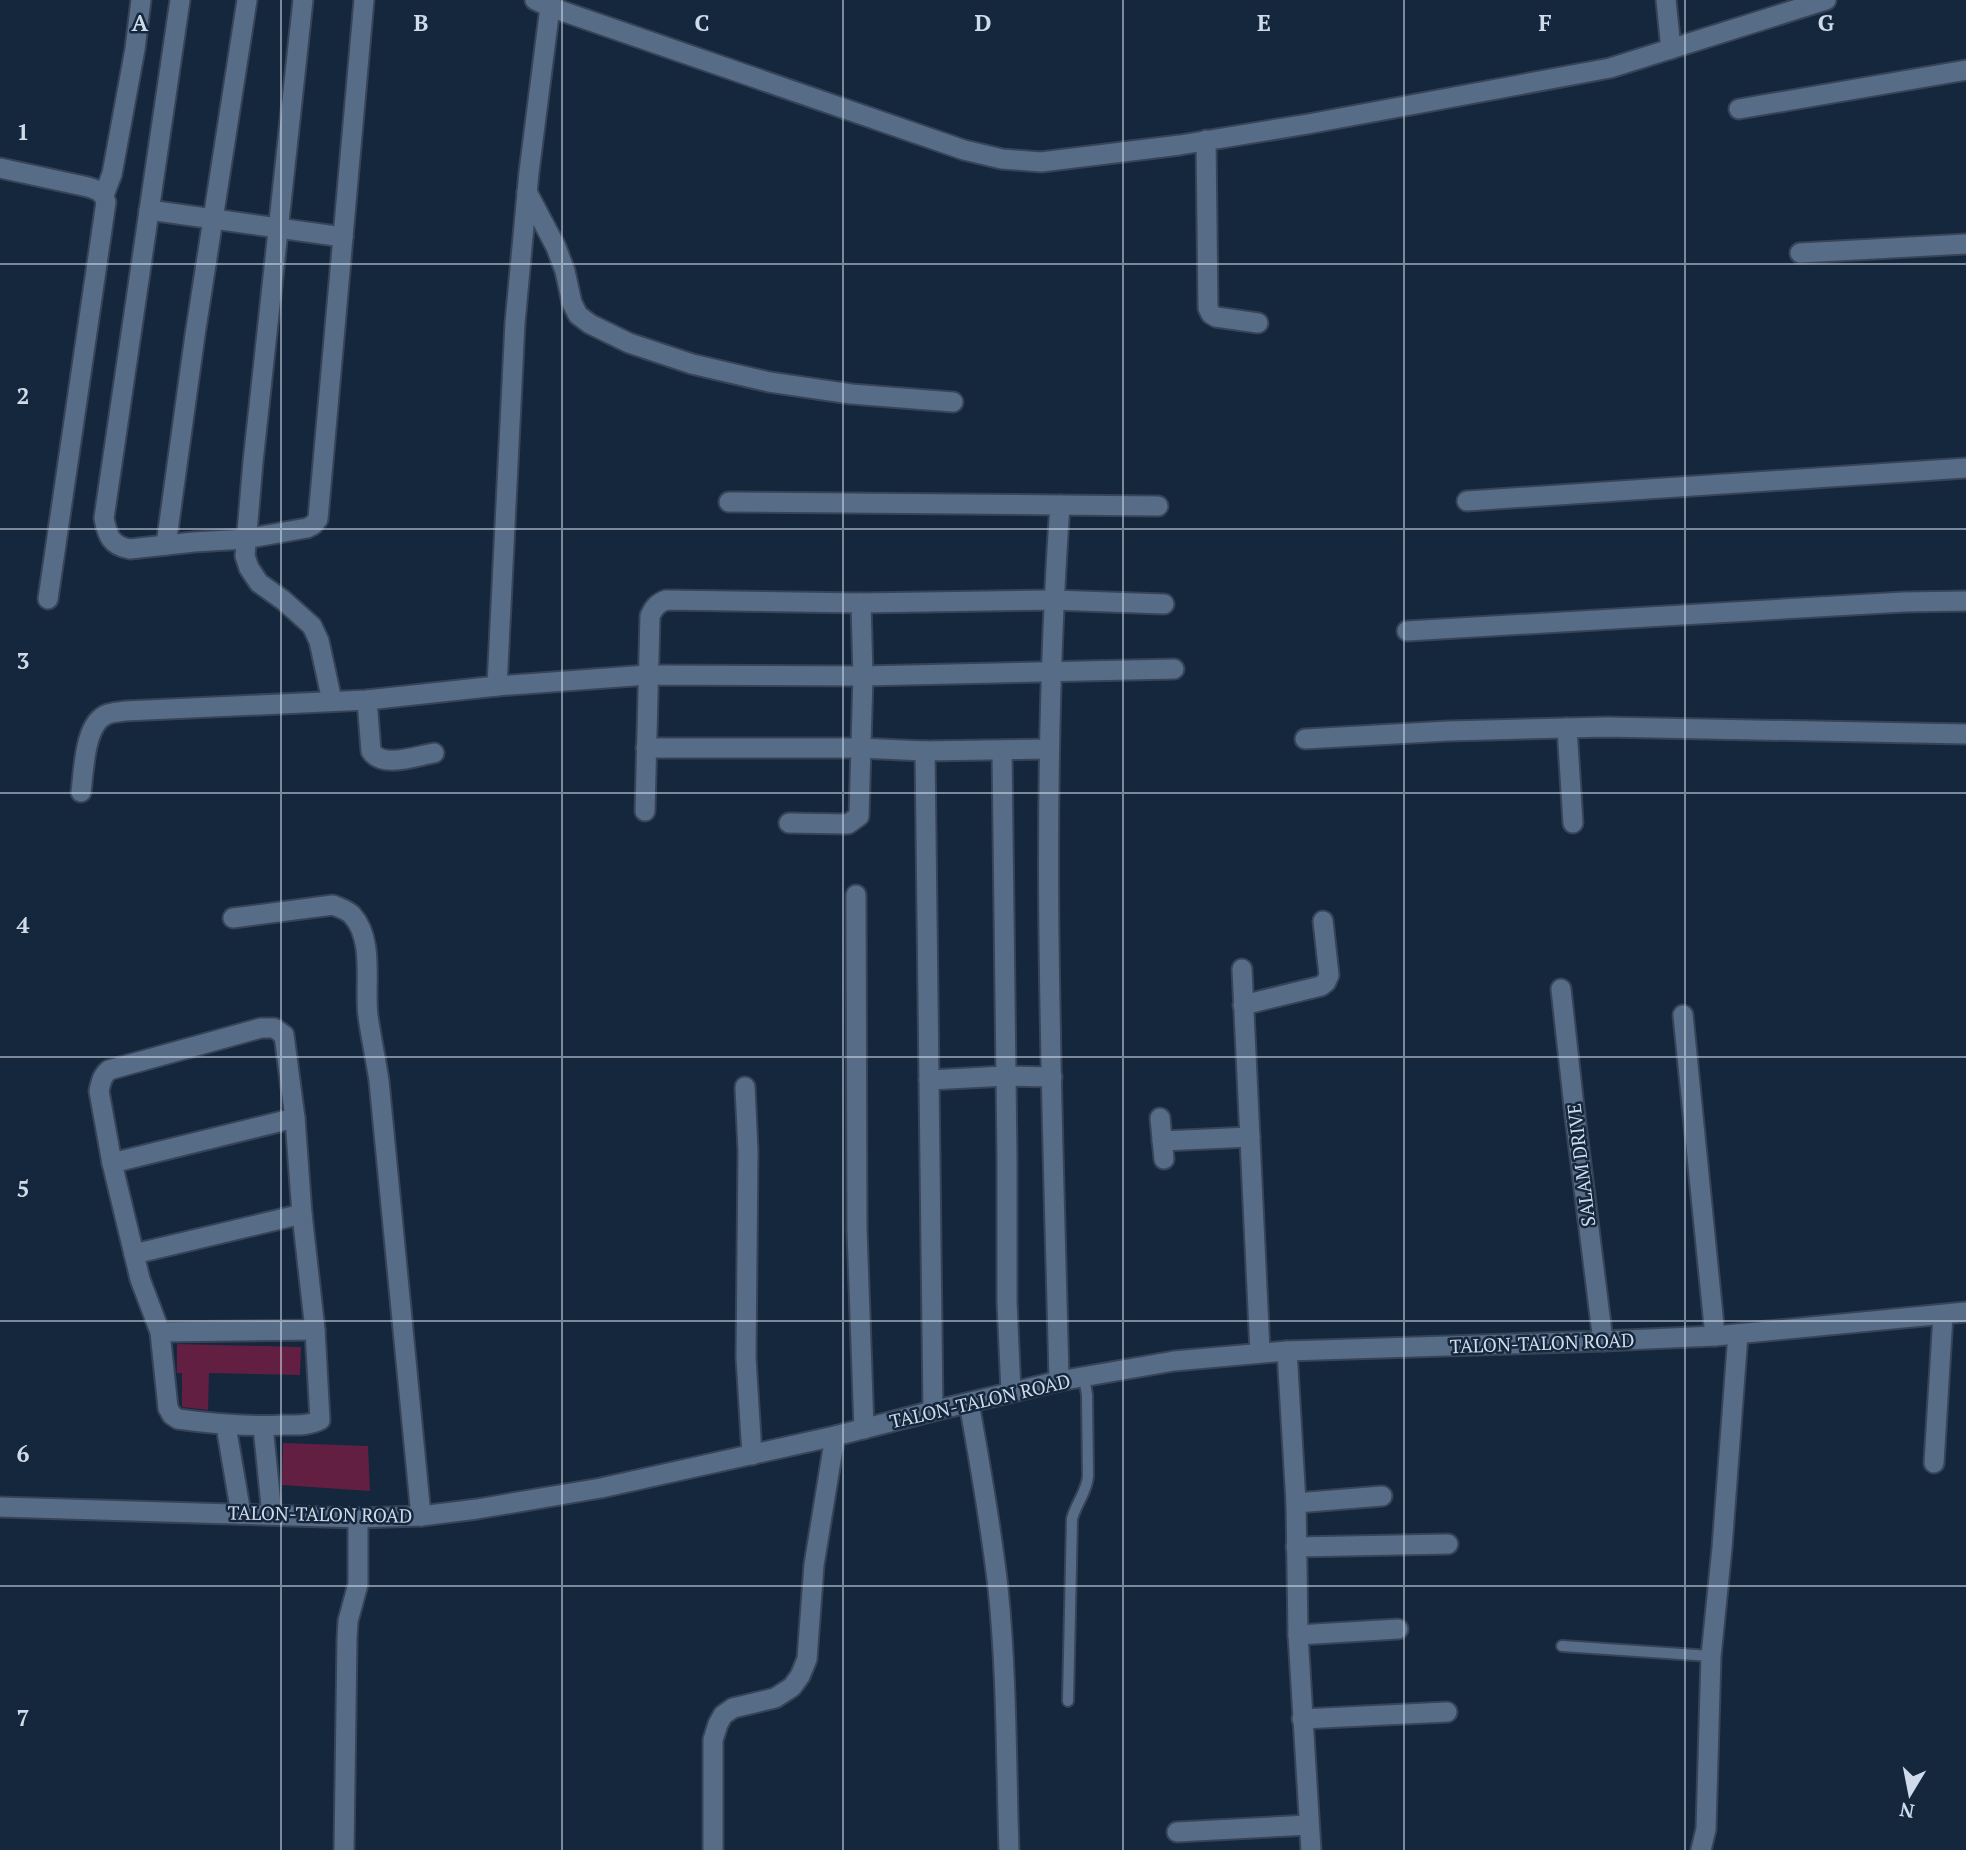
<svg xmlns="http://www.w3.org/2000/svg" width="1966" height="1850" font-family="'PT Serif',serif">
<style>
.building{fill:#621f42}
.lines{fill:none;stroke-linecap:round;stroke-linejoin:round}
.service-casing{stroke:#374457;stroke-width:14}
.minor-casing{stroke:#374457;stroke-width:23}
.tertiary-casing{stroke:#374457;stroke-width:23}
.service{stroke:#576d87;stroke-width:10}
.minor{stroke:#576d87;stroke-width:19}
.tertiary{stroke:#576d87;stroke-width:19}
.grid{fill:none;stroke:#cfdbea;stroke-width:2;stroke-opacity:0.55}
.labels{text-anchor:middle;stroke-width:5;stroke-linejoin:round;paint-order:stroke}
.street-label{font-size:19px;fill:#cfdbea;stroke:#14273d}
.grid-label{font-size:23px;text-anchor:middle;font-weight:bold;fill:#cfdbea;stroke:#14273d;stroke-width:5;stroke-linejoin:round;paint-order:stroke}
</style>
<rect width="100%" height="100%" fill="#14273d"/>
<g class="building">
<path d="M177 1344 301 1347 300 1375 209 1373 208 1410 182 1407V1373H177Z"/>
<path d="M283 1443 368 1446 370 1491 282 1485Z"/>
</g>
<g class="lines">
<g class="service-casing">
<g id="service">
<path d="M1562 1646 1711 1656"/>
<path d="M1068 1701 1072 1519C1076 1503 1087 1492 1088 1476L1087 1395 1084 1377"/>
</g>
</g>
<g class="minor-casing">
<g id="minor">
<path d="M180 0 104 518C107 535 111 546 130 549L194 542 245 539 307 528 313 525 318 519 364 0"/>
<path d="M303 0 253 462 245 556 249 568 259 583 283 600 312 626 319 641 332 701"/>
<path d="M1666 0 1671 49"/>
<path d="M1739 109 1966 70"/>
<path d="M1206 140 1208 308 1211 314 1216 317 1258 323"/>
<path d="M0 168 88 187C98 190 103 192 106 202L48 599"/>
<path d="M527 192 556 247 565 271 572 303 578 315 590 324 629 343 692 364 769 382 851 394 953 402"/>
<path d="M104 195 112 174 135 49 141 0"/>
<path d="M149 210 343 237"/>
<path d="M1800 253 1966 244"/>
<path d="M1467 501 1966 468"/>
<path d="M729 502 1060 505C1039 797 1052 1089 1059 1381"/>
<path d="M1060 505 1158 506"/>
<path d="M166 545 195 335 247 0"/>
<path d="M1407 631 1904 602 1966 601"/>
<path d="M497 686 515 323 529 172 550 7"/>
<path d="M367 700 371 751C382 769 416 756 434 753"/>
<path d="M1567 728 1573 823"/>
<path d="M1305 739 1448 731 1606 727 1966 734"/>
<path d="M646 748H859L925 751 1049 749"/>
<path d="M925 751 933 1411"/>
<path d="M1002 751 1007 1159V1303L1011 1392"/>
<path d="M81 792C84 771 84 722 108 714 113 712 120 712 125 711L367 700 497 686 647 675 863 676 1174 669"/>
<path d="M645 811 650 616C654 607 658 603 666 600L861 603 1053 600 1164 604"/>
<path d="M789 823 848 824 859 816 863 676 861 603"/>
<path d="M856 895 857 1230 864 1429"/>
<path d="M233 918 333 905C340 908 347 910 352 915 375 940 364 986 368 1016 371 1038 376 1060 379 1081L421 1516"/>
<path d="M1242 969 1260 1352"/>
<path d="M1561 989 1575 1116 1603 1341"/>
<path d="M1243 1005 1321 986 1326 982 1329 975 1323 921"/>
<path d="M1683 1015 1715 1336"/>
<path d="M261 1028H274L284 1035 295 1118 302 1214 315 1330 320 1420C309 1426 296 1425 283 1425 247 1427 213 1424 178 1419L172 1415 168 1408 160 1332 140 1279 134 1254 112 1163 99 1091C101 1082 102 1076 109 1070Z"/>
<path d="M929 1080 1006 1076 1052 1077"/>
<path d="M745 1087 748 1151 746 1358 752 1455"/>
<path d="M1160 1118 1164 1159"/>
<path d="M1162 1141 1250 1137"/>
<path d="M112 1163 295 1118"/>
<path d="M134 1254 302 1214"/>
<path d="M160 1332 315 1330"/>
<path d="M1287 1351 1296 1503 1298 1635 1311 1850"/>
<path d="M969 1403C980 1464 991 1526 998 1588 1007 1675 1006 1763 1009 1850"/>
<path d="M226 1426 241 1514"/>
<path d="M263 1426 272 1515"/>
<path d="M1934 1463 1943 1315"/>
<path d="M1296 1503 1382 1496"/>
<path d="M1296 1547 1448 1544"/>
<path d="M1298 1635 1398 1629"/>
<path d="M1302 1719 1447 1712"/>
<path d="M1177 1832 1309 1825"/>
<path d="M344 1850 347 1638 348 1621 358 1584V1518"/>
<path d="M713 1850V1740L718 1724 723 1715 733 1708 775 1698 792 1687 800 1676 807 1659 814 1565 835 1436"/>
<path d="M1701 1850 1706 1829 1711 1656 1722 1548 1738 1334"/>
</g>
</g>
<g class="tertiary-casing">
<g id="tertiary">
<path d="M535 0 550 7 964 150 1002 159 1041 162 1180 145 1308 124 1610 68 1826 0"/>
<path d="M0 1507 358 1518 421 1516 477 1509 601 1488 835 1436 933 1411 1059 1381 1174 1361 1287 1351 1603 1341 1715 1336 1966 1312"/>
</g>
</g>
<use href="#service" class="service"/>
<use href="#minor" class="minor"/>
<use href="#tertiary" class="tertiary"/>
</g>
<path class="grid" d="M281 0V1850M562 0V1850M843 0V1850M1123 0V1850M1404 0V1850M1685 0V1850M0 264H1966M0 529H1966M0 793H1966M0 1057H1966M0 1321H1966M0 1586H1966"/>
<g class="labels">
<g class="street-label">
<text transform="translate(1581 1165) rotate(-97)" y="7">SALAM DRIVE</text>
<text transform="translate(1542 1343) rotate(-2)" y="7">TALON-TALON ROAD</text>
<text transform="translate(980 1401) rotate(-13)" y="7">TALON-TALON ROAD</text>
<text transform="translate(320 1514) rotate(1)" y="7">TALON-TALON ROAD</text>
</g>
</g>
<g class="grid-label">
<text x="140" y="31">A</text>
<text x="421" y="31">B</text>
<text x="702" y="31">C</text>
<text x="983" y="31">D</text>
<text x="1264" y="31">E</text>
<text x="1545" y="31">F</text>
<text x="1826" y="31">G</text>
<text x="23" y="140">1</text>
<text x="23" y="404">2</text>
<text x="23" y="669">3</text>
<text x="23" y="933">4</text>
<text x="23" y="1197">5</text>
<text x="23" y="1462">6</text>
<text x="23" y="1726">7</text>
</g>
<g transform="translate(1910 1794) rotate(190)" stroke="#14273d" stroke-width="5" paint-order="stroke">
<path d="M0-5L12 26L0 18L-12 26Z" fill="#cfdbea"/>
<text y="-10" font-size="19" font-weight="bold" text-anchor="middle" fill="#cfdbea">N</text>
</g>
</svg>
